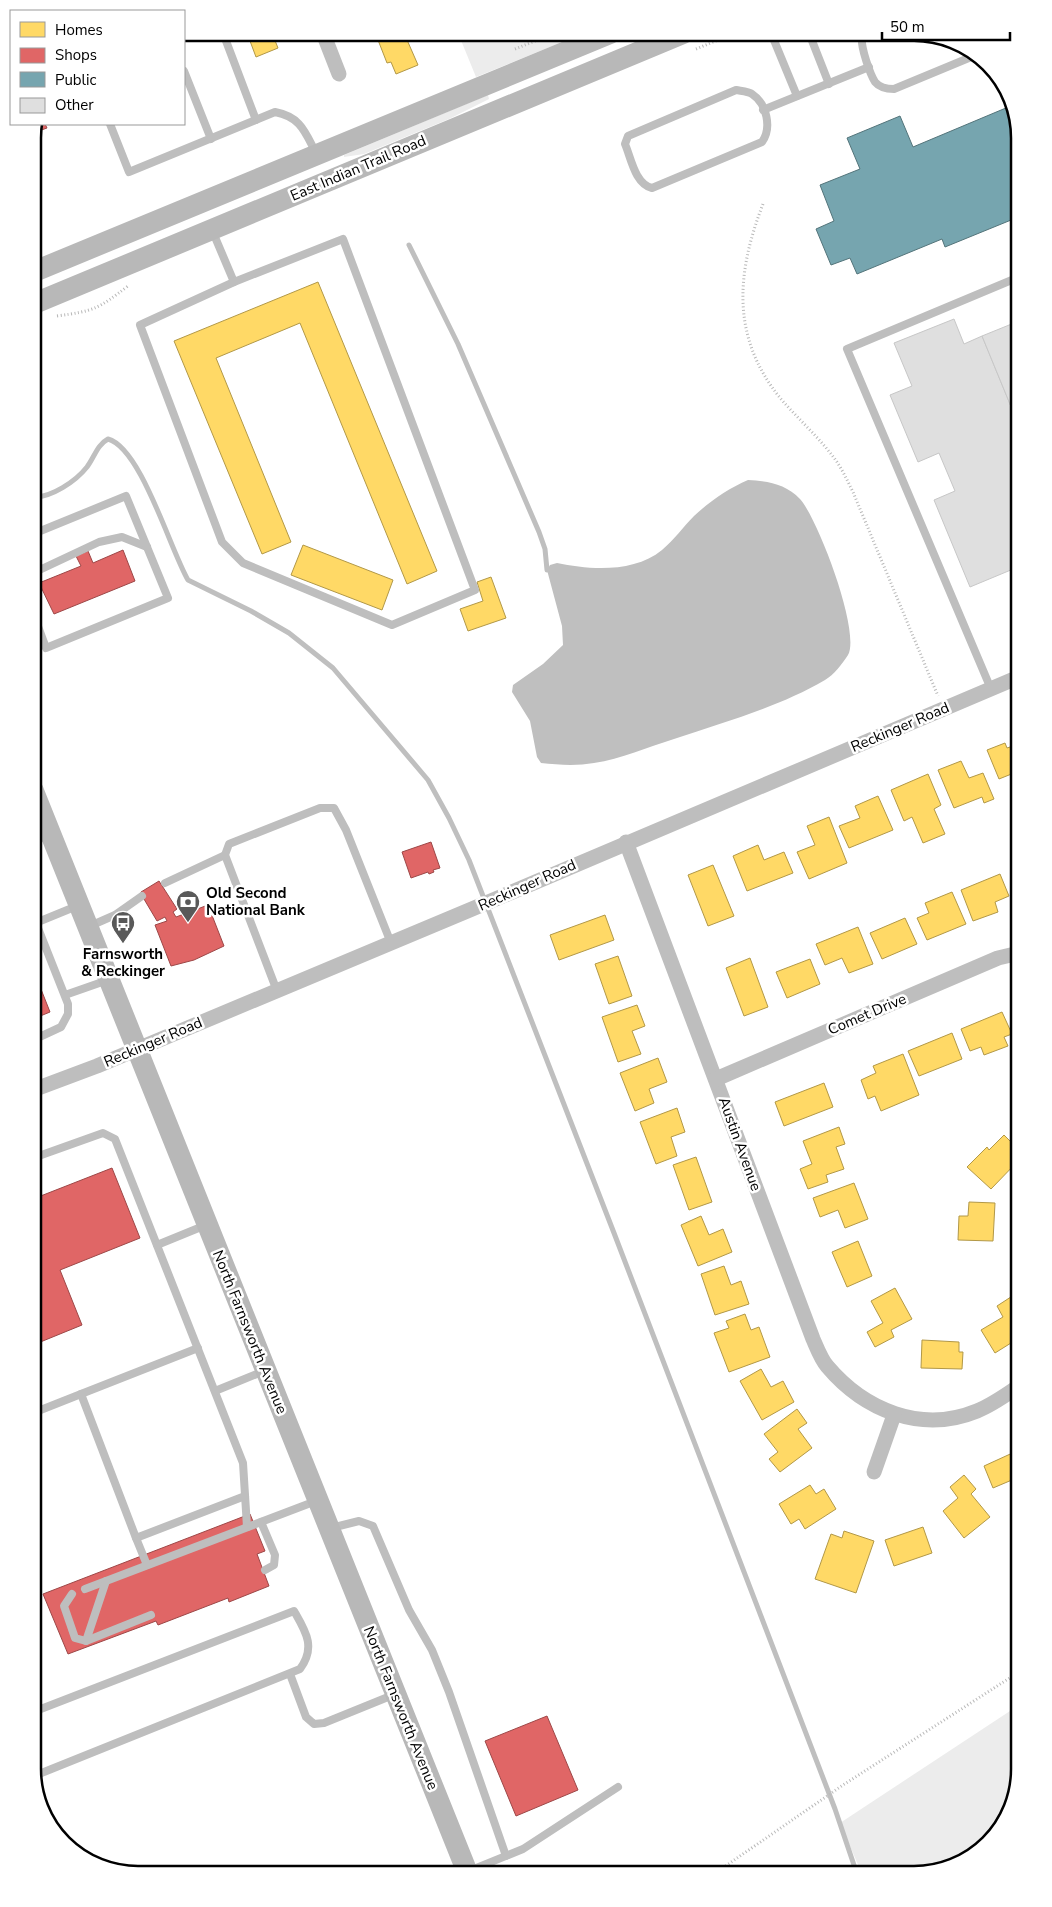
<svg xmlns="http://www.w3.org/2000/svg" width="1052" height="1907" font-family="'Nunito Sans',sans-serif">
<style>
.green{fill:#ececec}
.water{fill:#bfbfbf}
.homes{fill:#ffd966;stroke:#b29847}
.shops{fill:#e06666;stroke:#9d4747}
.public{fill:#76a5af;stroke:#53747a}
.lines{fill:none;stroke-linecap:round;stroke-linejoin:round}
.stream{stroke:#bfbfbf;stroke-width:5}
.building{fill:#dfdfdf;stroke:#c7c7c7}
.path{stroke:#b9b9b9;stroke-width:3;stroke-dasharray:1 2.5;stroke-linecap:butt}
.lane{stroke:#bebebe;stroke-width:8}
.street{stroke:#bebebe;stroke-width:15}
.secondary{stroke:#b8b8b8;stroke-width:21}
.labels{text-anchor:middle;stroke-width:5;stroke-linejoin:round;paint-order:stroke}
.street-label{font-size:15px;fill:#000;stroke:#fff}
.poi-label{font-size:15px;font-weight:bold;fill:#000;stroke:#fff;text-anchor:start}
.rim{fill:none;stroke:#000;stroke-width:2.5}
</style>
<rect width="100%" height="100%" fill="#fff"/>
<g class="green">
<path d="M458 33H584L476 77Z"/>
<path d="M488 95 489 99 449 119 364 154 344 157V155Z"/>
<path d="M1019 1705V1769L1002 1828 955 1866 914 1874H862L840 1823Z"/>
</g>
<path class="water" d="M748 480C767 481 786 484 800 499 818 519 861 632 848 655 842 664 834 675 825 680 779 707 724 722 674 739 648 747 621 759 594 763 577 766 559 765 541 763L537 757 530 721 512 692 513 685 543 664 563 645 562 626 547 570 550 565 557 563C590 570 634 573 662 550 674 540 683 527 694 516 709 502 729 488 748 480Z"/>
<g class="homes">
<path d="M247 33H272L278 48 256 57Z"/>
<path d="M397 33H404L418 65 396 74 391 62 387 63 378 40Z"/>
<path d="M318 282 437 571 407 584 300 323 216 358 291 542 262 554 174 341Z"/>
<path d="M303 545 393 580 382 610 291 575Z"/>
<path d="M491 577 506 618 468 631 460 609 483 601 477 582Z"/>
<path d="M1005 743 1007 748 1019 744V771L999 779 987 750Z"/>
<path d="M961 761 969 778 983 773 994 799 984 803 982 797 954 808 938 770Z"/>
<path d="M928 774 941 805 934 809 945 834 923 843 912 817 904 821 891 790Z"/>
<path d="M878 796 893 830 849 848 839 826 860 818 855 806Z"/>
<path d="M829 817 847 863 809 879 797 852 815 845 807 826Z"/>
<path d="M758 845 764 860 784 852 793 873 747 891 733 856Z"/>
<path d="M713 865 734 916 708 926 688 875Z"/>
<path d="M1000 874 1009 896 995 902 998 912 973 921 961 890Z"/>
<path d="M952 892 966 924 927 940 917 918 929 913 925 903Z"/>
<path d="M605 915 614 940 559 960 550 935Z"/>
<path d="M905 918 917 944 882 959 870 933Z"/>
<path d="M858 927 873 964 849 973 842 958 825 965 816 944Z"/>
<path d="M618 956 632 996 609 1004 595 964Z"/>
<path d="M750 958 768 1007 744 1016 726 968Z"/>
<path d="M810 959 820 984 787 998 776 972Z"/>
<path d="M637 1005 645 1026 632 1031 641 1054 618 1062 602 1017Z"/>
<path d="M1019 1008V1030L1012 1010Z"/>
<path d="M1002 1012 1012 1034 1004 1037 1008 1046 984 1055 981 1047 970 1051 961 1029Z"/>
<path d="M952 1033 962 1059 919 1076 908 1051Z"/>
<path d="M903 1054 919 1095 881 1111 875 1096 868 1099 861 1080 876 1073 873 1066Z"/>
<path d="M658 1058 667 1082 649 1089 654 1103 635 1111 620 1073Z"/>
<path d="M824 1083 833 1107 784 1126 775 1102Z"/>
<path d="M677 1108 685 1132 671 1137 677 1156 656 1164 640 1122Z"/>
<path d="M839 1127 845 1144 836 1147 844 1169 826 1175 828 1182 808 1189 800 1169 812 1164 803 1141Z"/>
<path d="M1004 1135 1019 1150V1160L991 1189 967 1167 987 1147 989 1150Z"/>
<path d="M696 1157 712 1202 689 1210 673 1165Z"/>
<path d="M854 1183 868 1219 845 1228 838 1210 820 1217 813 1198Z"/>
<path d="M969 1202 995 1203 993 1241 958 1240 959 1216H968Z"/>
<path d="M701 1216 709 1235 723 1229 732 1252 698 1266 681 1225Z"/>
<path d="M858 1241 872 1276 847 1287 832 1252Z"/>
<path d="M724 1266 731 1285 741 1281 749 1304 715 1315 701 1274Z"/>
<path d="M895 1288 912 1319 891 1330 894 1337 875 1347 867 1332 883 1323 871 1301Z"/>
<path d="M1017 1293 1019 1298V1338L995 1353 981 1330 1003 1317 997 1306Z"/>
<path d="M745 1314 751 1330 759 1327 770 1357 729 1372 714 1333 729 1328 726 1321Z"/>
<path d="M922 1340 959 1342V1352H963L962 1369 921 1368Z"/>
<path d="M761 1369 771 1387 783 1381 794 1402 762 1420 740 1381Z"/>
<path d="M797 1409 807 1423 798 1429 812 1448 780 1472 769 1459 778 1452 764 1434Z"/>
<path d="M1019 1450V1477L993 1488 984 1466Z"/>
<path d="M964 1475 976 1489 971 1494 990 1517 964 1538 943 1511 958 1498 950 1487Z"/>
<path d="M810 1485 816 1494 824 1489 836 1509 805 1529 799 1519 791 1524 779 1504Z"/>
<path d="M923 1527 932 1553 894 1566 885 1540Z"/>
<path d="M844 1531 874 1541 856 1593 815 1579 831 1534 842 1538Z"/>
</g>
<g class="shops">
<path d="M35 124H45L47 128 33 133Z"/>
<path d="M123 550 135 581 54 614 39 583 81 566 76 556 88 551 93 563Z"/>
<path d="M431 842 440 868 433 870 434 872 429 874 428 872 411 878 402 852Z"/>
<path d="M159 881 177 909 173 912 176 917 208 905 224 946 194 960 171 966 155 925 167 921 165 917 157 921 141 894V892Z"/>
<path d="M33 969 50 1012 33 1019Z"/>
<path d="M112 1168 140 1238 60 1270 82 1325 33 1345V1199Z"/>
<path d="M250 1514 265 1551 257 1554 269 1586 229 1602 228 1598 158 1625 156 1621 68 1654 43 1594Z"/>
<path d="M547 1716 578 1790 516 1816 485 1741Z"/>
</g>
<path class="public" d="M1013 105 1019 138V226L1016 218 945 247 942 239 857 274 850 258 831 265 816 229 834 221 820 185 860 169 847 138 900 116 913 147Z"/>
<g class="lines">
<g class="stream">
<path d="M409 245 458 344 539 532 545 549 547 570"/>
<path d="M33 497C51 498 76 481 87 467 95 456 97 445 108 439 141 448 170 549 188 580L251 611 289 633 333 668 428 780 449 818 469 860 614 1233 835 1809 857 1874"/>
</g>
</g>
<g class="building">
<path d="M954 319 964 344 982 336 1019 426V570L1018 567 970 587 934 500 955 491 939 453 918 462 890 395 912 386 894 343Z"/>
<path d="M1019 321V426L982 336Z"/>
</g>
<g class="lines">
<g class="path">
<path d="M515 49 555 33"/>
<path d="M696 49 735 33"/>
<path d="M763 204C736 274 731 338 781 399 799 420 821 439 837 462 843 471 848 482 853 492L938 696"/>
<path d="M57 316C94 311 98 309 128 286"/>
<path d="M714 1874 843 1785 1019 1672"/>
</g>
<g class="lane">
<path d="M223 33 256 120"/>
<path d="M771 33 797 96"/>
<path d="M809 33 829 84"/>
<path d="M872 33 862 39C861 48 870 74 875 82 880 88 888 89 894 89L976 55"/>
<path d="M184 71 211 139"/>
<path d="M736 90C741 91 748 91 752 94 767 104 772 128 762 142L652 188C635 184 631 158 625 144L628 136Z"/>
<path d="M763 110 869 67"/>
<path d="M110 124 129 172 275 112C301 117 305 132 316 153"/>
<path d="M212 230 234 282"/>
<path d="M343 239 475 590 392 625 243 563 222 542 140 325 234 282Z"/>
<path d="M33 573 99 542 122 537 147 547"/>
<path d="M33 613 46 648 168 598 126 496 33 534"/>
<path d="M991 689 847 349 1019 277"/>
<path d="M33 841 49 835"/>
<path d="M165 883 225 855"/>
<path d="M33 924 77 906"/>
<path d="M90 926 115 915 142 896"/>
<path d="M277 991 225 855 229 844 320 808H334L346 830 391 943"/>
<path d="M65 995 108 980"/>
<path d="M33 1040 61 1027 68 1014V1004L36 923"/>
<path d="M33 1158 103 1133 115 1139 243 1463 247 1527"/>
<path d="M157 1245 206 1225"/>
<path d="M215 1391 264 1371"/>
<path d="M81 1394 198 1348"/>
<path d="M33 1413 81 1394 136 1538 245 1496"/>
<path d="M261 1522 275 1555 274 1565 265 1570"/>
<path d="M331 1528 359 1521 373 1526 409 1610 432 1650 449 1692 506 1856"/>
<path d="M136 1538 147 1565"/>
<path d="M85 1589 316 1501"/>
<path d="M72 1594 64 1606 75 1638 86 1641 151 1615"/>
<path d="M86 1641 106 1581"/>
<path d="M290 1674 306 1717 314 1724 324 1723 393 1695"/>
<path d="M33 1712 294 1611C306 1632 316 1647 300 1669L34 1776"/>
<path d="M469 1871 523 1849 618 1787"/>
</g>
<g class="street">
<path d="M323 33 339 74"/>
<path d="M626 842 813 1339C817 1348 821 1359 827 1366 864 1410 921 1434 977 1411 992 1405 1006 1395 1019 1386"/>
<path d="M716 1079 998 958 1019 953"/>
<path d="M33 1090 97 1066 472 909 1019 677"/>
<path d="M874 1472 894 1415"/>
</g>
<g class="secondary">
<path d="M33 272 611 33"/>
<path d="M33 304 684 33"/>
<path d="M33 790 468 1874"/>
</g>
</g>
<defs>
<g id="bank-pin" transform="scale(1.25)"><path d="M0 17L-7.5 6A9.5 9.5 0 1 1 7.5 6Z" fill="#595959" stroke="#fff"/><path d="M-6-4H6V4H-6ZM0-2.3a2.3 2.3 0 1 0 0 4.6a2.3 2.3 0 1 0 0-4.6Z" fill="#fff"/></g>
<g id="bus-pin" transform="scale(1.25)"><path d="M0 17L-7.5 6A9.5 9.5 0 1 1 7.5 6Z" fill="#595959" stroke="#fff"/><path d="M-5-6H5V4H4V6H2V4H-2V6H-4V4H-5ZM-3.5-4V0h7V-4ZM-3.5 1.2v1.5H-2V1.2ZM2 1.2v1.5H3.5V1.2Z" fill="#fff"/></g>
</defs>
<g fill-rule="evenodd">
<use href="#bank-pin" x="188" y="902"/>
<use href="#bus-pin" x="123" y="923"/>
</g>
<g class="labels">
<g class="street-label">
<text transform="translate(358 168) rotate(-23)" y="5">East Indian Trail Road</text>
<text transform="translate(900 727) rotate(-23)" y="5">Reckinger Road</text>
<text transform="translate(527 885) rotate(-24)" y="5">Reckinger Road</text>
<text transform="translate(867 1014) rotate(-23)" y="5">Comet Drive</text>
<text transform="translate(153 1042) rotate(-23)" y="5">Reckinger Road</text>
<text transform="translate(740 1144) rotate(70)" y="5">Austin Avenue</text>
<text transform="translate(250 1332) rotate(68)" y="5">North Farnsworth Avenue</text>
<text transform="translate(401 1708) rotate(68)" y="5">North Farnsworth Avenue</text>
</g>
<g class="poi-label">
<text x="206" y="898">Old Second<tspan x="206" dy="17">National Bank</tspan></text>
<text x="123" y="959" text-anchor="middle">Farnsworth<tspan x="123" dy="17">&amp; Reckinger</tspan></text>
</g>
</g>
<path d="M0 0H1052V1907H0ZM138 41H914A97 97 0 0 1 1011 138V1769A97 97 0 0 1 914 1866H138A97 97 0 0 1 41 1769V138A97 97 0 0 1 138 41Z" fill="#fff" fill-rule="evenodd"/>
<path class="rim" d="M138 41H914A97 97 0 0 1 1011 138V1769A97 97 0 0 1 914 1866H138A97 97 0 0 1 41 1769V138A97 97 0 0 1 138 41Z"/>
<rect x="10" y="10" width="175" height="115" fill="#ffffff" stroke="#999999"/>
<rect x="20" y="22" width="25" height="15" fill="#ffd966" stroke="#999999"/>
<text x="55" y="35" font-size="15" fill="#000000">Homes</text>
<rect x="20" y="48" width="25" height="15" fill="#e06666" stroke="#999999"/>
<text x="55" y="60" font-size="15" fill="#000000">Shops</text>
<rect x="20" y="72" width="25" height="15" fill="#76a5af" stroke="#999999"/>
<text x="55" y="85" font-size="15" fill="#000000">Public</text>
<rect x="20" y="98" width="25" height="15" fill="#dfdfdf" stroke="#999999"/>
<text x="55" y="110" font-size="15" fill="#000000">Other</text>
<path d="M882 32v8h128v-8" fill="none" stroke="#000000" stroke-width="2.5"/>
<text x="890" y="32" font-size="15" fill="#000000" stroke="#ffffff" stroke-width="4" paint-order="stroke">50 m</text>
</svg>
